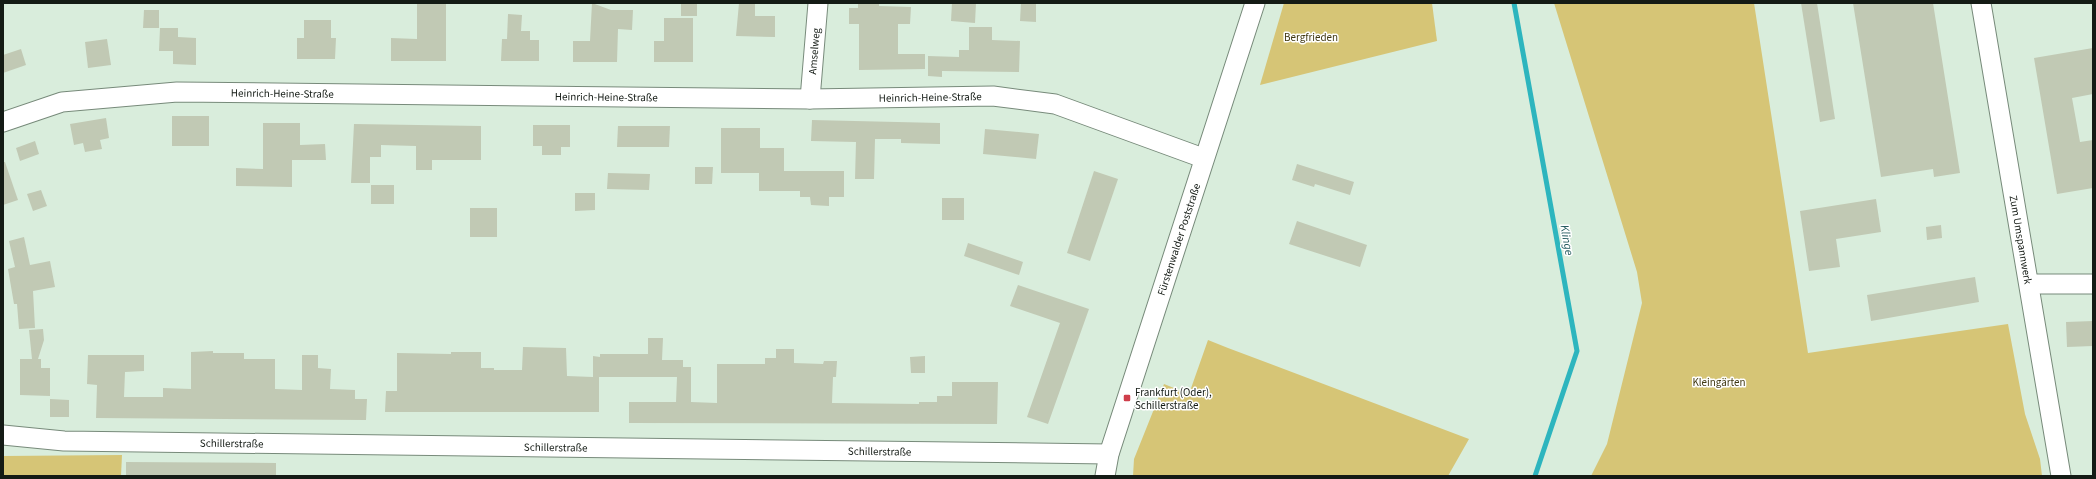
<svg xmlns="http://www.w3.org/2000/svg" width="2096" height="479" font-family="'Source Sans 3',sans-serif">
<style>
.green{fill:#d6c576}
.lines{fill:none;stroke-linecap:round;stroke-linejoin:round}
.stream{stroke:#2db5be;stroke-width:5}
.building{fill:#c1c9b4}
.minor-casing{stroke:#778a7a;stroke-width:21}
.minor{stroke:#fff;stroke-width:19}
.poi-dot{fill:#cf3f4b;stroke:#fff;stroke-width:1.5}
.labels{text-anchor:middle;stroke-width:3;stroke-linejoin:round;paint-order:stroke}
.park-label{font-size:11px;fill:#403812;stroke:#fff}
.street-label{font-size:11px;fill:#141b15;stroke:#fff}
.poi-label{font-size:11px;fill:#141b15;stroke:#fff;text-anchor:start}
.water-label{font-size:12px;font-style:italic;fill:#275c60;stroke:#fff}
</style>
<rect width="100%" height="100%" fill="#d9eddc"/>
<g class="green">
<path d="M1284 3H1432L1437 41 1260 85Z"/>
<path d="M1554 3H1754L1808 353 2008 324 2025 414 2040 459 2042 476H1591L1607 444 1642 303 1637 272Z"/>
<path d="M1208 340 1228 348 1469 439 1448 476H1133L1134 459 1164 384 1189 394Z"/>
<path d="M122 455 121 476H3V456Z"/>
</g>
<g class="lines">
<path class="stream" d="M1514 3 1577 351 1535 476"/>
</g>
<g class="building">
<path d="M417 3H446V61H391V38L417 39Z"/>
<path d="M592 3 611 10H633L632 30 618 29 617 62H573V41H590Z"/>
<rect x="681" y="3" width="16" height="13"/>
<path d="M739 3H755V16H775V37L736 36Z"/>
<path d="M858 3H879V6L911 7 910 24H898V54H925V69L859 70V24H849V8H858Z"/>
<path d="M952 3H976L975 23 951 21Z"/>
<path d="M1021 3H1036V22L1020 21Z"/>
<path d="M1801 3H1817L1835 119 1820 122Z"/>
<path d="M1853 3H1933L1960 173 1934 177 1933 169 1881 177Z"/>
<path d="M144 10H159V28H143Z"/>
<path d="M508 14 522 15 521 31H530V40H539V61H501L502 39H507Z"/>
<path d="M664 18H693V62H654V41H664Z"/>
<path d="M304 20H331V38H336L335 59H297V38H304Z"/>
<path d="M969 27H992V40L1020 41 1019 72 942 71V77L928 76V56L959 57V50H969Z"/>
<path d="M160 28H178V37L196 38V65L173 64V51H159Z"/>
<path d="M107 39 111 65 88 68 85 42Z"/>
<path d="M2093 48V94L2072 98 2080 142 2093 140V188L2057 194 2034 58Z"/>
<path d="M21 49 26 65 3 73V55Z"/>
<rect x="172" y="116" width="37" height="30"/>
<path d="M106 118 109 138 100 140 102 149 85 152 83 143 74 145 70 124Z"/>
<path d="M812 120 940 123V144L901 143V139H875L874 179H855L856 142 811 141Z"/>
<path d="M263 123H300V145L325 144 326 160H292V187L236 186V168L263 169Z"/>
<path d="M354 124 481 126V160H432V170H416V146L381 145V157H370V183H351Z"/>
<path d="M533 125H570V147H561V155H542V146H533Z"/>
<path d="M618 126H670L669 147H617Z"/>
<path d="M721 128H760V148H784V171H844V197H829V206L811 205 810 197H800V191H759V173H721Z"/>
<path d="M985 129 1039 134 1036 159 983 154Z"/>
<path d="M35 141 39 154 20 161 16 148Z"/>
<path d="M3 162H5L18 200 3 205Z"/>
<path d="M1297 164 1354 182 1350 195 1315 184 1314 187 1292 180Z"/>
<path d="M695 167H713L712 184H695Z"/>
<path d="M1094 171 1118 179 1090 261 1067 253Z"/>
<path d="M608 173 650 174 649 190 607 189Z"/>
<rect x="371" y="185" width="23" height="19"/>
<path d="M41 190 47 206 33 211 27 194Z"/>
<path d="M575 193H595V210L575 211Z"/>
<rect x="942" y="198" width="22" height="22"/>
<path d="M1876 199 1881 232 1836 239 1840 267 1809 271 1800 211Z"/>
<rect x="470" y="208" width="27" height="29"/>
<path d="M1297 221 1367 245 1360 267 1289 244Z"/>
<path d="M1941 225 1942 238 1927 240 1926 227Z"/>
<path d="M24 237 30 265 50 261 55 287 33 291 35 328 19 329 17 304H14L8 269 15 267 9 241Z"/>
<path d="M968 243 1023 262 1019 275 964 256Z"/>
<path d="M1975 277 1979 302 1871 321 1867 295Z"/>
<path d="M1018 285 1089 309 1048 424 1027 417 1060 323 1010 306Z"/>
<path d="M2093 321V346L2067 347 2066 322Z"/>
<path d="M43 329 44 340 38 359H41V368H50V396L20 395V359H32L29 330Z"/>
<path d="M648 338H663L662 360H683V367H691V402L717 403V364H765V358H776V349H794V363L823 364 824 361H837L836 377H833L832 403 919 404V402H937V396H952V382H998L997 424 629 423V402H676L677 377H599V412H385L386 391H397V353L451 354V352H481V368H494V370H522L523 347 566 348 567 376 593 377V356L600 357V354H648Z"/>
<path d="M213 351V353H244V359H275V389L302 390V355H318V368L331 369 330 389 355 390V399H367L366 420 96 418 97 385 87 384 88 355H144V371L125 372 124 397H163V388L191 389V352Z"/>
<path d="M925 356V373H911L910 357Z"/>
<path d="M50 399 69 400V417H50Z"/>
<path d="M126 462 276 463V476H126Z"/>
</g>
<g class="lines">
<g class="minor-casing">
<g id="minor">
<path id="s1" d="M1981 3 2061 476"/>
<path id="s2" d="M810 99 818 3"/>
<path id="s3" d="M3 122 62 102 177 92 810 99 993 96 1055 104 1203 158"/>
<path d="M2030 284H2093"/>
<path id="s4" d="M3 435 64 441 1109 454"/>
<path id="s5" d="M1105 476 1109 454 1255 3"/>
</g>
</g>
<use href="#minor" class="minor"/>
</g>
<rect class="poi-dot" x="1123" y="394" width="8" height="8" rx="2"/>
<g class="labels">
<g class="park-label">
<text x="1311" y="41">Bergfrieden</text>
<text x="1719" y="386">Kleingärten</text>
</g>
<g class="street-label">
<text dy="4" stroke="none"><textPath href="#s2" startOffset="48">Amselweg</textPath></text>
<text dy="4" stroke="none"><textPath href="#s3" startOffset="283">Heinrich-Heine-Straße</textPath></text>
<text dy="4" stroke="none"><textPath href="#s3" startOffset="607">Heinrich-Heine-Straße</textPath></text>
<text dy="4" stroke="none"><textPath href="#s3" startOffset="931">Heinrich-Heine-Straße</textPath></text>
<text dy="4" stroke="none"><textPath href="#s5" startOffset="248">Fürstenwalder Poststraße</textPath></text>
<text dy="4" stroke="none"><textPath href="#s1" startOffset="240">Zum Umspannwerk</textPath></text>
<text dy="4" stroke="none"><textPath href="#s4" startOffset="229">Schillerstraße</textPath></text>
<text dy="4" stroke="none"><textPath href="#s4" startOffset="553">Schillerstraße</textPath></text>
<text dy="4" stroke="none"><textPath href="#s4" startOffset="877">Schillerstraße</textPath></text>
</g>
<g class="poi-label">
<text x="1135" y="396">Frankfurt (Oder),<tspan x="1135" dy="13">Schillerstraße</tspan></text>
</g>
<g class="water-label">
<text transform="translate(1567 240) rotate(80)" y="4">Klinge</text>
</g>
</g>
<rect width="2096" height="479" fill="none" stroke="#141b15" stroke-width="8"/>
</svg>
